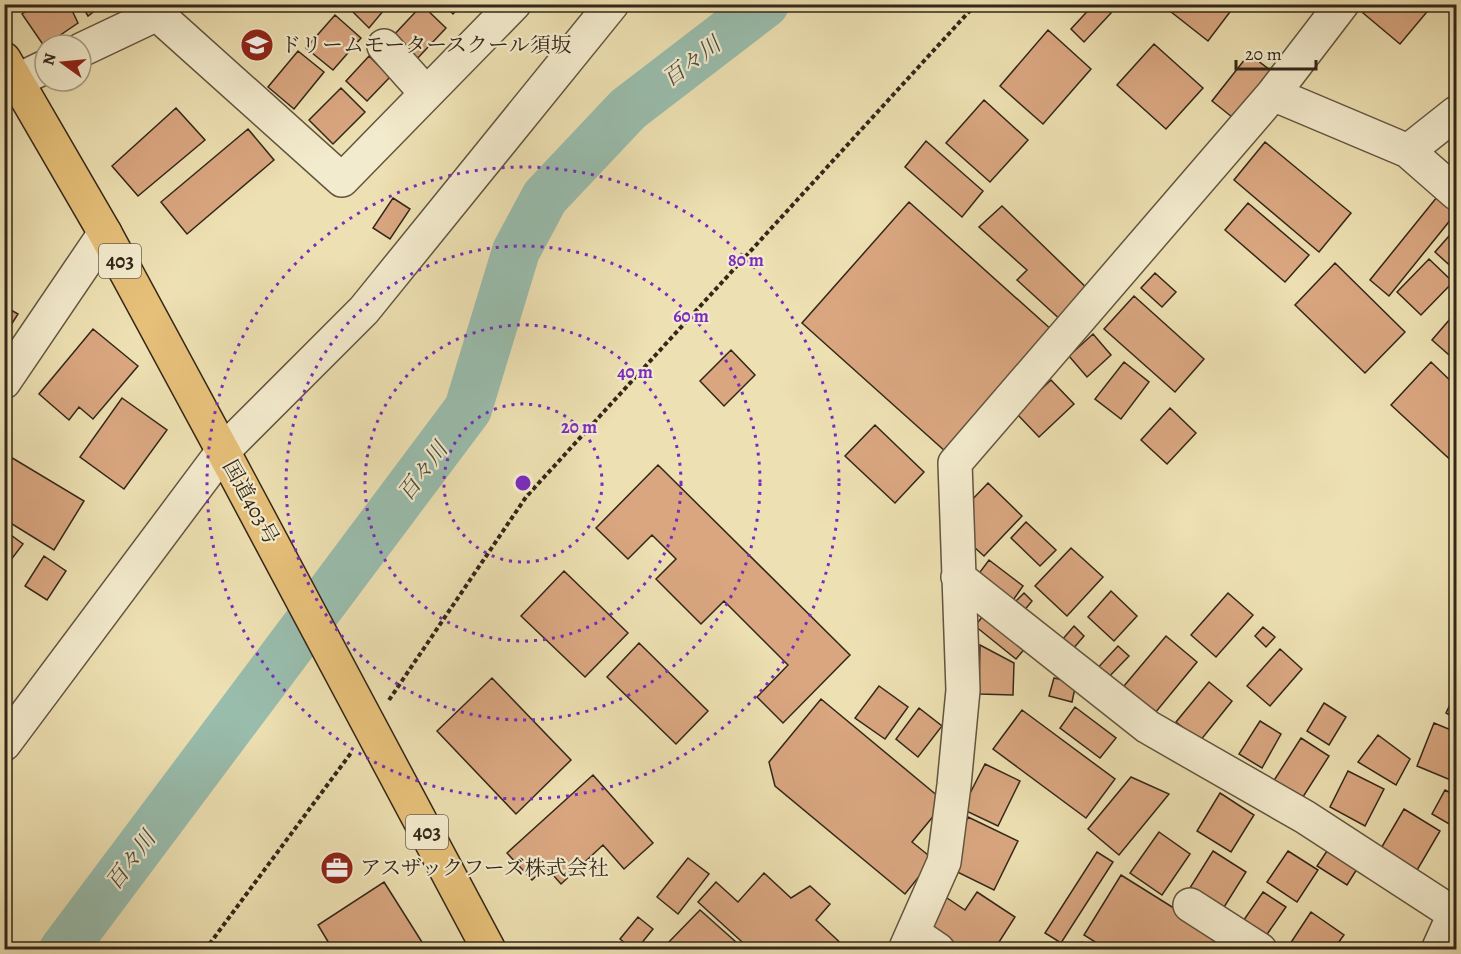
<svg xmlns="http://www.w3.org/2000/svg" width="1461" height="954" viewBox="0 0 1461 954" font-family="Alegreya,'Noto Serif JP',serif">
<rect width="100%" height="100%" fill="#ede0b2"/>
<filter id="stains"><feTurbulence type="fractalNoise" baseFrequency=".00333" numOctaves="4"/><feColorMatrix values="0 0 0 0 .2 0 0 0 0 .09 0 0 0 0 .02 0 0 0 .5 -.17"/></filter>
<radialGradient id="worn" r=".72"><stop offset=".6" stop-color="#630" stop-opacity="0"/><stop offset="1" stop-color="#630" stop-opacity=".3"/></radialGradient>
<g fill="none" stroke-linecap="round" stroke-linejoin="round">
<path stroke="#99bdad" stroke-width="48" d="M63 950 468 409 516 251 545 197 628 109 765 4"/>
</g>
<path fill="#d9a680" stroke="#332719" stroke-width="1.5" d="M36 4H69L78 23 44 46 22 14Z
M81 4H103L88 16Z
M345 4H389L369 28Z
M443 4H462L453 14Z
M1094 4H1102L1111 13 1084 42 1071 29Z
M1161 4H1236L1208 41Z
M1371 4H1428L1431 7 1400 44 1363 13Z
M422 5 446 28 415 61 391 38Z
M335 15 361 38 333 70 306 48Z
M1048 30 1091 69 1043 124 1000 86Z
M1154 44 1203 88 1166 129 1117 85Z
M298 51 324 72 294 109 268 87Z
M1249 54 1274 73 1237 121 1212 101Z
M369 56 390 77 367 101 346 81Z
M341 88 365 112 333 144 309 120Z
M984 100 1028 140 990 182 946 143Z
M176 108 205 140 138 196 112 166Z
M248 129 274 160 187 234 161 202Z
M926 141 983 191 962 217 905 167Z
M1265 142 1351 213 1319 252 1234 180Z
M1437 197 1456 213 1389 296 1370 280Z
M393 198 410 209 390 239 373 228Z
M909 202 1053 331 946 452 802 323Z
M1248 203 1309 255 1285 282 1225 230Z
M1002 206 1094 295 1063 322 1017 280 1027 270 979 227Z
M1456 228V271L1435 252Z
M1429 259 1453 282 1421 315 1397 292Z
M1335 263 1405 332 1365 373 1295 305Z
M1155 273 1176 292 1162 307 1141 288Z
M1134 296 1204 359 1175 392 1104 329Z
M4 306 18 314 4 336Z
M1456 312V361L1432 340Z
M93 329 138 366 93 419 79 407 69 420 39 394Z
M1093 334 1111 355 1087 377 1069 356Z
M731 350 755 375 724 406 700 381Z
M1124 362 1149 382 1121 419 1095 399Z
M1431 362 1456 386V465L1391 405Z
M1051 380 1074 404 1039 437 1016 413Z
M122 398 167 430 124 489 80 457Z
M1170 408 1196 433 1167 464 1141 440Z
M875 425 924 472 895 503 845 456Z
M4 453 84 501 54 550 4 519Z
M658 465 850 655 783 723 757 697 788 665 724 601 701 624 656 579 676 559 652 535 628 559 596 528Z
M988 483 1022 516 984 556 964 538 967 505Z
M1026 522 1056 550 1040 566 1011 538Z
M4 530 23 544 4 569Z
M1071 548 1103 577 1067 616 1035 586Z
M44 556 66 571 47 600 25 586Z
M989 560 1023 586 1011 603 977 576Z
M564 571 628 633 585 677 521 616Z
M1111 591 1137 616 1114 641 1088 617Z
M1024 593 1032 601 1023 612 1014 603Z
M1228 593 1253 615 1216 657 1191 635Z
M986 612 1027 646 1016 659 975 626Z
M1074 626 1084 636 1067 656 1056 647Z
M1263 627 1275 637 1266 647 1255 636Z
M1166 636 1197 662 1155 713 1124 686Z
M639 643 708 711 676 744 607 677Z
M980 645 1014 663 1013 695 979 694Z
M1118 646 1129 656 1103 683 1093 673Z
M1280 649 1302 669 1270 706 1247 686Z
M492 678 571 760 516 814 437 731Z
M1054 678 1076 683 1072 702 1049 696Z
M1209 682 1232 701 1200 741 1176 722Z
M879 686 908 707 885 739 855 718Z
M1456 692V719L1446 713Z
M821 699 945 802 912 842 933 859 905 894 775 786 769 762Z
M1324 703 1346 717 1329 745 1307 731Z
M1075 707 1116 738 1100 758 1060 728Z
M919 708 942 726 918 757 896 739Z
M1022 710 1115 779 1086 818 993 749Z
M1260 721 1281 734 1262 768 1239 754Z
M1434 723 1456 732V773L1453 781 1417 766Z
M1378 735 1410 759 1396 785 1358 762Z
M1301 738 1329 756 1301 800 1273 782Z
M985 764 1020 781 998 826 962 809Z
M1348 771 1384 789 1365 826 1330 807Z
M593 775 653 843 624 869 603 845 561 884 546 867 532 880 507 853Z
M1131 777 1169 794 1119 855 1088 829Z
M1445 790 1456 796V828L1432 814Z
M1220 793 1254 815 1231 852 1197 831Z
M1404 809 1440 831 1416 872 1380 850Z
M968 817 1018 841 994 890 945 866Z
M1159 832 1190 854 1162 895 1130 873Z
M1213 851 1246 872 1221 912 1188 891Z
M1288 851 1318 870 1297 902 1267 882Z
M1327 851 1357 869 1347 885 1317 866Z
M1097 852 1113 862 1061 943 1045 933Z
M688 858 709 874 678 914 657 897Z
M764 873 791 898 810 886 830 904 816 920 848 950H751L698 902 716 882 738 902Z
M1121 875 1241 950H1108L1084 935Z
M384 882 427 950H333L318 925Z
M977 892 1015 917 994 950H950L921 931 944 896 965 910Z
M1263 892 1286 907 1261 943 1239 927Z
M700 910 745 950H669L665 946Z
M1311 912 1344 935 1333 950H1286Z
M638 917 653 929 636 950H633L620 939Z
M1082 942 1093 950H1077Z"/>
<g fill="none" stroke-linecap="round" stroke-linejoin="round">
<defs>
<path id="minor" d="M384 46 426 93
M81 50 157 14 342 180 514 4
M18 80 45 67
M1273 94 1408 151 1456 193
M1408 151 1456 113
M4 382 105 233
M958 577 1148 727 1305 817 1445 908 1453 916
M4 744 223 451 364 310 612 4
M1190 905 1260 950
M913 933 938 950
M905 950 944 862 954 785 963 690 955 463 1273 94 1342 4
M1438 950 1456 910"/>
<path id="highway" d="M4 59 105 233 231 466 489 950"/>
</defs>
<use href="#minor" stroke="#62553f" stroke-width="36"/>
<use href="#highway" stroke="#332719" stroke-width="36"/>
<path stroke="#332719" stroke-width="4" stroke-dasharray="4.5 3" stroke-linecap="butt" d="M389 700 526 497 976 4
M205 950 351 753"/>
<use href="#minor" stroke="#f3ebcd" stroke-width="33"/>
<use href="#highway" stroke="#e6c079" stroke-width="33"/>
</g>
<g fill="none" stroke="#7b2cbf" stroke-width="3" stroke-dasharray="3 6">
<circle cx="523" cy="483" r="79"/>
<circle cx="523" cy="483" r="158"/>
<circle cx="523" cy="483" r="237"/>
<circle cx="523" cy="483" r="316"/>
</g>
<defs>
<symbol id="school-disc" viewBox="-11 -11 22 22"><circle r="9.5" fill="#8f2418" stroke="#f3ebcd"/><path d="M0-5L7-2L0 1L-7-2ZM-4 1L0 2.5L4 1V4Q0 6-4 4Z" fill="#fff"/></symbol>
<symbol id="office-disc" viewBox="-11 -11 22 22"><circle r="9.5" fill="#8f2418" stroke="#f3ebcd"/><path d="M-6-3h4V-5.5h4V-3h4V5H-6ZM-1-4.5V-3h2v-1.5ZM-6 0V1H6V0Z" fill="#fff"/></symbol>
</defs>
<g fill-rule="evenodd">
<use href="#school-disc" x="238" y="26" width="38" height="38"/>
<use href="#office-disc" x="318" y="849" width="38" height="38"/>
</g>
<g text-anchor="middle" stroke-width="4.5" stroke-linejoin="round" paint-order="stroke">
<g fill="#f3ebcd" stroke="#6d624f" stroke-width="1.5">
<rect x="99" y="244" width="42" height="34" rx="4.5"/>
<rect x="406" y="815" width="42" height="34" rx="4.5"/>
</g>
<g font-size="20" font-weight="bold" fill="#332719">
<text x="120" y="268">403</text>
<text x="427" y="839">403</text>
</g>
<g font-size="21" fill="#332719" stroke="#f3ebcd" text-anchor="start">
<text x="280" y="52">ドリームモータースクール須坂</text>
<text x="360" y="875">アスザックフーズ株式会社</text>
</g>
<g font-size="21" fill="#332719" stroke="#f3ebcd">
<text transform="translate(251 502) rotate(61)" y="7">国道403号</text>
</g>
<g font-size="22" font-style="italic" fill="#4c4c3e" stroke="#f3ebcd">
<text transform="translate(691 61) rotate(-37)" y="8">百々川</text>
<text transform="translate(422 471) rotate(-53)" y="8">百々川</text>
<text transform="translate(130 860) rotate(-53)" y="8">百々川</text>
</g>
</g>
<circle cx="523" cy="483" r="9" fill="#7b2cbf" stroke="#f3ebcd" stroke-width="3"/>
<g font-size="18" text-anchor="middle" font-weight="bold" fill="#7b2cbf" stroke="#f3ebcd" stroke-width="4.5" stroke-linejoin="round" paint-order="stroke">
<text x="746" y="266">80 m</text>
<text x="691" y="322">60 m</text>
<text x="635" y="378">40 m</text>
<text x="579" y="433">20 m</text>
</g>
<rect width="1461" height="954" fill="none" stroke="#ede0b2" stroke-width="24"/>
<rect x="6" y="6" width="1449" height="942" fill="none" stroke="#332719" stroke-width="3"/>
<rect x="12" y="12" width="1437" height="930" fill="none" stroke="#332719" stroke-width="1.5"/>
<g transform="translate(63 63) rotate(285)"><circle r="28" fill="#f3ebcd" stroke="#a69d85" stroke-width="1.5"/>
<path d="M0-4.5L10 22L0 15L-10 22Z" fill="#8f2418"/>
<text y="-9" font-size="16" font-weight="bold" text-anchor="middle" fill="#332719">N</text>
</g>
<path d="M1236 60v9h80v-9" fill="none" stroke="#332719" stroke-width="3"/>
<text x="1245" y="60" font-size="18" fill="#332719" stroke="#f3ebcd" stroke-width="4.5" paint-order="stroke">20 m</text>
<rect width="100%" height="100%" filter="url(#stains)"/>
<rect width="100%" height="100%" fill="url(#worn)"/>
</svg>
